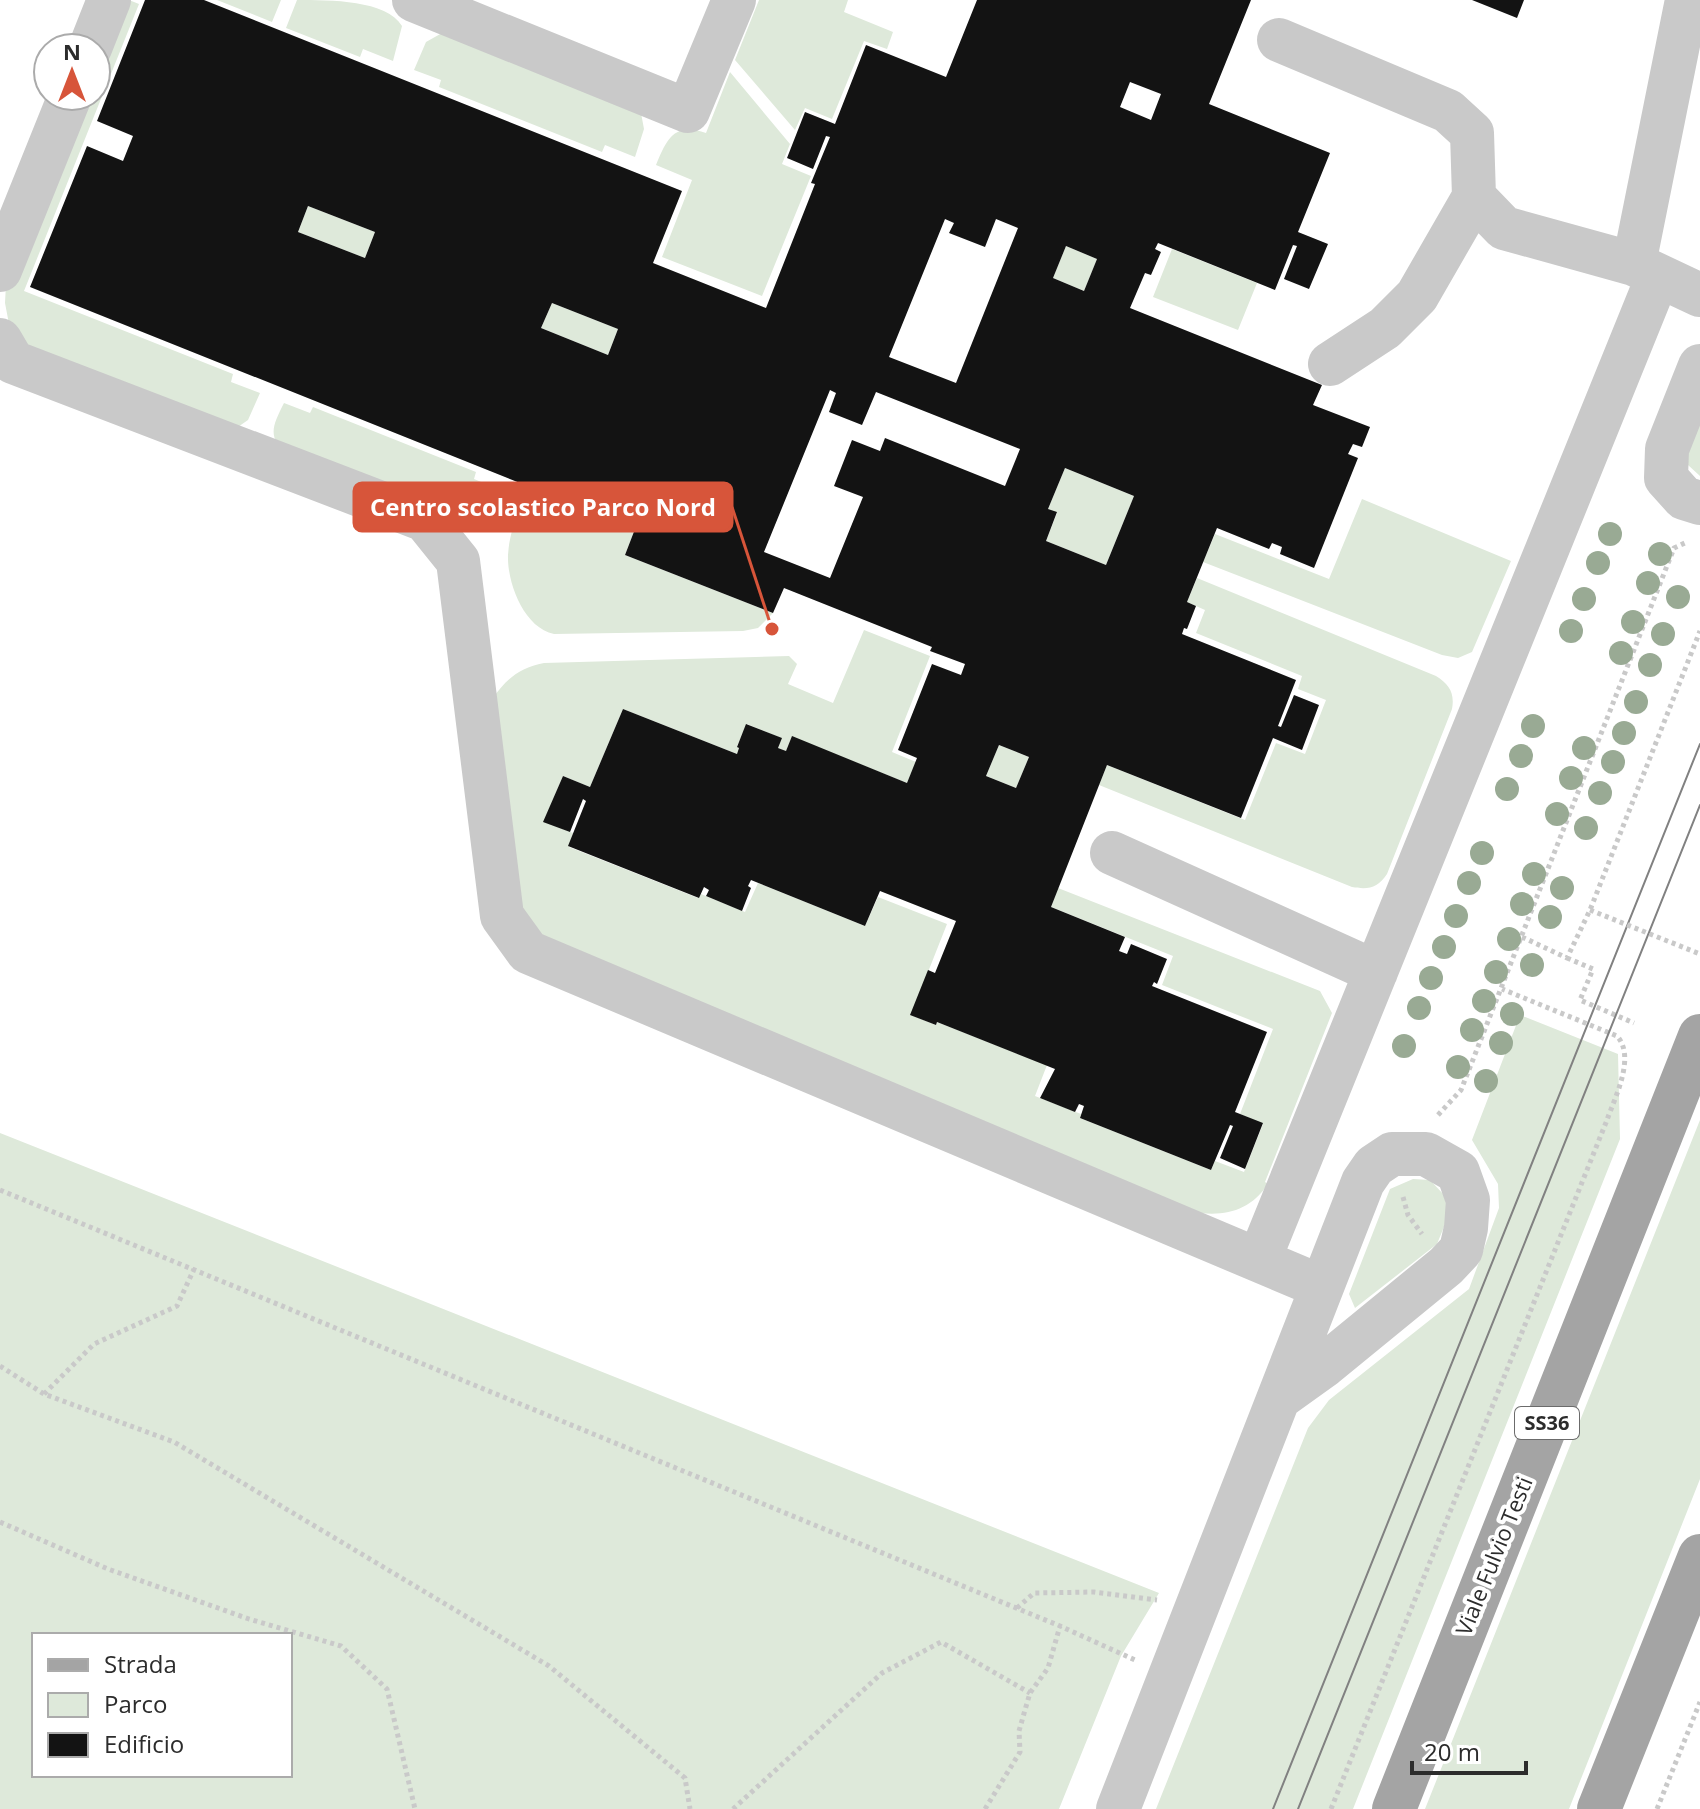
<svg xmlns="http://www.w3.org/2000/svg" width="1700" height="1809" viewBox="0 0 1700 1809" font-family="'Open Sans',sans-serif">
<rect width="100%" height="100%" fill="#fff"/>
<path fill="#dee9da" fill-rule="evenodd" d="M129 0 139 4 24 291 233 374 231 382 260 393 248 420 235 429 34 355 9 324 5 303 6 284 82 96H96V62Z
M217 0H281L272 22Z
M297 0C330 0 387 0 402 26L393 61 363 49 360 57 286 28Z
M759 0H848L844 12 893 32 887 49 864 41 832 119 805 108 795 130 735 60Z
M442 33 641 113 644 129 635 157 605 145 602 152 439 87 441 80 414 70 426 42Z
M730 72 790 144 782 164 811 176 762 296 662 257 692 180 656 165C667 139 674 122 706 133Z
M308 206 375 232 365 258 298 232Z
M1066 246 1097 259 1084 291 1053 278Z
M1172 249 1257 283 1238 330 1153 297Z
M552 303 618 329 608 355 541 328Z
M284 403 310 413 313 407 476 472 474 479 503 491C494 513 487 533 459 526L288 458C268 436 271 429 284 403Z
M1700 418V476L1688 465V446Z
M1065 468 1134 496 1106 565 1046 541 1057 513 1048 509Z
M557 498 635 529 625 555 773 613 758 628 743 631 554 634C524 628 507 583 508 555 509 536 516 517 522 499L552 510Z
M1362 499 1511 561 1472 652 1458 658 1442 655 1203 562 1215 534 1329 579Z
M1197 578 1436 676C1449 684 1455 693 1452 709L1387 874C1378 888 1368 890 1352 887L1099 785 1107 765 1245 820 1276 743 1305 754 1326 700 1298 689 1302 676 1196 633 1205 610 1187 602Z
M864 630 930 656 892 752 916 762 907 783 792 737 786 751 778 748 781 738 747 724 737 746 739 748 737 754 623 709 590 787 563 776 544 821 573 833 569 847 698 898 701 894 745 912 758 883 865 926 878 897 947 924 911 1015 936 1025 937 1022 1047 1065 1035 1096 1081 1114 1080 1118 1211 1170 1215 1161 1244 1172 1263 1124 1240 1114 1273 1029 1162 985 1173 956 1051 907 1058 888 1320 991 1332 1013 1265 1182 1268 1184C1251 1209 1229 1216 1200 1213L522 931 493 698C507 678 520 668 544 663L789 656 797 664 788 684 833 703Z
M999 745 1029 757 1016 788 986 776Z
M1520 1015 1618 1054 1620 1139 1353 1809H1156L1308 1428 1329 1400 1469 1289 1499 1208 1498 1184 1472 1140Z
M1700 1120V1479L1569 1809H1425Z
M0 1133 1159 1593 1121 1656 1059 1809H0ZM290 1635V1775H34V1635Z
M1413 1179 1430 1180 1445 1196 1448 1217 1437 1244 1355 1308 1349 1294 1390 1189Z"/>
<path fill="#131313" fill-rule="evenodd" d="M145 0H204L682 191 653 263 766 308 815 184 811 183 830 137 826 136 813 169 787 158 805 112 835 124 866 45 946 77 977 0H1251L1209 104 1330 153 1298 232 1328 244 1309 289 1284 279 1297 246 1293 245 1275 290 1158 243 1155 249 1161 252 1151 275 1145 273 1130 308 1322 385 1313 405 1370 427 1362 447 1353 444 1348 454 1358 458 1314 568 1280 554 1282 547 1272 543 1269 549 1217 528 1187 602 1196 606 1187 629 1184 628 1182 634 1296 680 1278 726 1281 727 1294 695 1319 705 1302 750 1273 738 1241 818 1107 765 1051 907 1125 937 1119 951 1127 954 1131 944 1167 959 1157 984 1154 982 1152 986 1267 1032 1235 1112 1263 1123 1245 1169 1220 1158 1233 1126 1230 1125 1211 1170 1080 1118 1084 1106 1079 1104 1075 1112 1040 1098 1055 1069 937 1022 936 1025 910 1015 928 970 935 973 956 921 880 891 865 926 751 880 748 886 751 888 742 911 706 896 709 890 704 887 699 898 568 846 586 801 583 799 570 832 543 822 563 776 590 787 623 709 737 754 739 748 737 747 746 724 782 738 778 748 786 751 792 736 907 783 917 758 898 750 932 664 961 675 965 664 930 651 932 647 784 588 773 613 625 555 635 529 30 287 87 146 123 161 133 136 97 121ZM1130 82 1161 94 1151 120 1120 107ZM308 206 375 232 365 258 298 232ZM945 219 954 223 949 233 985 247 996 219 1018 228 956 383 889 357ZM1066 246 1097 259 1084 291 1053 278ZM552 303 618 329 608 355 541 328ZM830 390 836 393 829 412 862 425 876 392 1020 449 1005 486 885 438 880 451 852 440 834 486 863 497 830 578 764 552ZM1065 468 1134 496 1106 565 1046 541 1057 512 1048 509ZM999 745 1029 757 1016 788 986 776Z
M1472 0H1524L1517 18Z"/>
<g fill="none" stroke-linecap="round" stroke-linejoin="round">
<path stroke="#c9c9c9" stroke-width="5" stroke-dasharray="4 4" stroke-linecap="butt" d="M1522 937 1567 958 1590 910 1700 631
M1567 958 1593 969 1580 1000 1634 1023
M1438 1115 1461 1090 1674 548 1687 542
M0 1190 1060 1626 1135 1660
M1403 1197 1408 1215 1422 1234
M0 1366 44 1394 174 1442 549 1666 685 1778 690 1809
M44 1394 94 1344 177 1306 194 1269
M0 1522 108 1569 249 1619 341 1646 387 1689 415 1809
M1017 1608 1034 1593 1094 1592 1157 1600
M733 1809 882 1673 941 1642 1030 1693
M985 1809 1020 1752 1019 1731 1025 1710 1030 1693 1048 1668 1060 1626
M1331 1809 1607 1120C1615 1097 1636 1057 1617 1036L1502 989
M1657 1809 1700 1702"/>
<path stroke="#c9c9c9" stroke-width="44" d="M414 0 688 111 734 0
M1279 40 1448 111 1472 133 1474 197 1504 228 1634 264 1700 295
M90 48 109 0
M1634 264 1687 0
M0 270 70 96
M0 340 13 362 425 520 458 561 502 916 528 952 1322 1287
M1330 364 1385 328 1417 296 1474 197
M1700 366 1667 449 1666 478 1684 498 1700 503
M1112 853 1376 972
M1259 1260 1658 276
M1118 1809 1363 1182 1374 1166 1392 1154H1426L1458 1172 1468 1200 1466 1228 1461 1250 1446 1266 1325 1365 1279 1398"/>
<path stroke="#a4a4a4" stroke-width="44" d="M1394 1809 1700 1036
M1599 1809 1700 1556"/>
<path stroke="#818181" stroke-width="2" d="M1273 1809 1700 744
M1298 1809 1700 805"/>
<path stroke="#c9c9c9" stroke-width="5" stroke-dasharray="4 4" stroke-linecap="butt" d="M1590 910 1700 954"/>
</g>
<g fill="#99aa94">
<circle cx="1610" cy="534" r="12"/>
<circle cx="1660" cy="554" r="12"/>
<circle cx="1598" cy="563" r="12"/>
<circle cx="1648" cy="583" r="12"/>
<circle cx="1678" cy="597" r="12"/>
<circle cx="1584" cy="599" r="12"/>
<circle cx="1633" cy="622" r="12"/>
<circle cx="1571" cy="631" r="12"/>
<circle cx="1663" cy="634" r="12"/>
<circle cx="1621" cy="653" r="12"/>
<circle cx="1650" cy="665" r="12"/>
<circle cx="1636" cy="702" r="12"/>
<circle cx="1533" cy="726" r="12"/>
<circle cx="1624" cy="733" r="12"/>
<circle cx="1584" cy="748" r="12"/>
<circle cx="1521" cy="756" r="12"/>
<circle cx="1613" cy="762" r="12"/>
<circle cx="1571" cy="778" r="12"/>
<circle cx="1507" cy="789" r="12"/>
<circle cx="1600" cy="793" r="12"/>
<circle cx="1557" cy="814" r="12"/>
<circle cx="1586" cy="828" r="12"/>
<circle cx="1482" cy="853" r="12"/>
<circle cx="1534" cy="874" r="12"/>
<circle cx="1469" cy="883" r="12"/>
<circle cx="1562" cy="888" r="12"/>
<circle cx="1522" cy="904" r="12"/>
<circle cx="1456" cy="916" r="12"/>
<circle cx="1550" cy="917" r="12"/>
<circle cx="1509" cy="939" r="12"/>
<circle cx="1444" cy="947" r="12"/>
<circle cx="1532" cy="965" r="12"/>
<circle cx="1496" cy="972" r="12"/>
<circle cx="1431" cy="978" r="12"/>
<circle cx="1484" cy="1001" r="12"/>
<circle cx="1419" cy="1008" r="12"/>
<circle cx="1512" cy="1014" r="12"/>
<circle cx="1472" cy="1030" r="12"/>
<circle cx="1501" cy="1043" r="12"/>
<circle cx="1404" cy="1046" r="12"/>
<circle cx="1458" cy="1067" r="12"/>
<circle cx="1486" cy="1081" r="12"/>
</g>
<g text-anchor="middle" stroke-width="8" stroke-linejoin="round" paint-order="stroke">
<rect fill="#fff" stroke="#6b6b6b" stroke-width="2" x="1515" y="1407" width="64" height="32" rx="6"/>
<g font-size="20" font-weight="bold" fill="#2c2c2c">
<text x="1547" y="1430">SS36</text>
</g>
<g font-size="22" fill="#2c2c2c" stroke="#fff">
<text transform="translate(1494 1556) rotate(-68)" y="8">Viale Fulvio Testi</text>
</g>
</g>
<path fill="none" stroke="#d7553a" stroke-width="3" d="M772 629L732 507"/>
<circle fill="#d7553a" stroke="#fff" stroke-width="3" cx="772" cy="629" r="8"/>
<rect fill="#d7553a" stroke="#d7553a" stroke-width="3" x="354" y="483" width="378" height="48" rx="8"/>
<g font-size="24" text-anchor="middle" font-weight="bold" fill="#fff">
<text x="543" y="516">Centro scolastico Parco Nord</text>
</g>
<rect x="32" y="1633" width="260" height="144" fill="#ffffff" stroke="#ababab" stroke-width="2"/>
<rect x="48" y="1659" width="40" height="12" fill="#a4a4a4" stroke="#ababab" stroke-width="2"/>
<text x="104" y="1673" font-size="24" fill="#2c2c2c">Strada</text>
<rect x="48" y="1693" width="40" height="24" fill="#dee9da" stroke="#ababab" stroke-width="2"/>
<text x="104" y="1713" font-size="24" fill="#2c2c2c">Parco</text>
<rect x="48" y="1733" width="40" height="24" fill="#131313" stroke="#ababab" stroke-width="2"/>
<text x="104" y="1753" font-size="24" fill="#2c2c2c">Edificio</text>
<g transform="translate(72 72)"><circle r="38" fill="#ffffff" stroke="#ababab" stroke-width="2"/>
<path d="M0-6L14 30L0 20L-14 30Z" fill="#d7553a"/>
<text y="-12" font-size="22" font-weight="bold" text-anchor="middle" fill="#2c2c2c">N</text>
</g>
<path d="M1412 1761v12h114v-12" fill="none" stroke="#2c2c2c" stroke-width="4"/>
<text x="1424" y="1761" font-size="24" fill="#2c2c2c" stroke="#ffffff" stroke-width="6" paint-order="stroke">20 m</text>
</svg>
